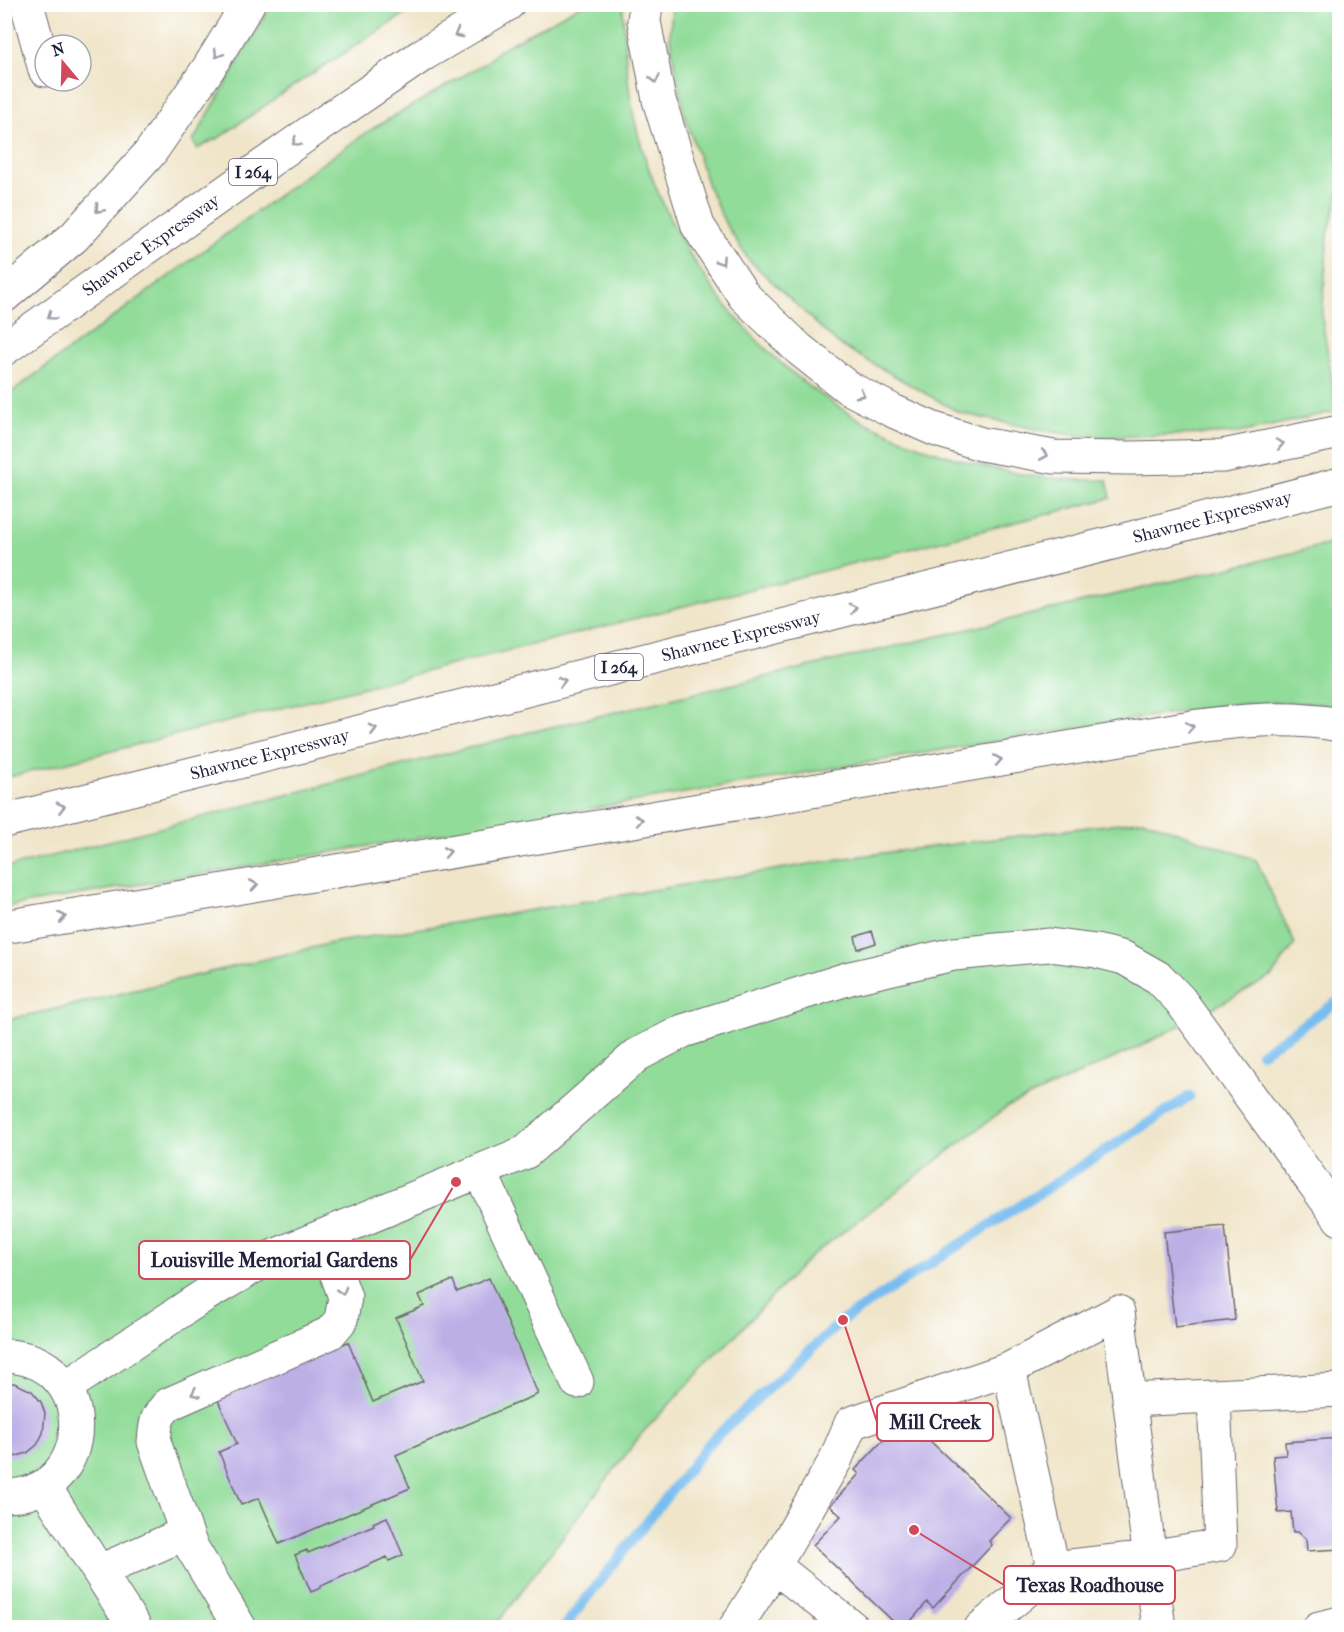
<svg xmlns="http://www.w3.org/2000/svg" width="1344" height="1632" viewBox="0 0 1344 1632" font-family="'IM FELL French Canon',serif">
<rect width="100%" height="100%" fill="#fff"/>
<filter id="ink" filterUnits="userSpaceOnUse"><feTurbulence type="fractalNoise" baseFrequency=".0167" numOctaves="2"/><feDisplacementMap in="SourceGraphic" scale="12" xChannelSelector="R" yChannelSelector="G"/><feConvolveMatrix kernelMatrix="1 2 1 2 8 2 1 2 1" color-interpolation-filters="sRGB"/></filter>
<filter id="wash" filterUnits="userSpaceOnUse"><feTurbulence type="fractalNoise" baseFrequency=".008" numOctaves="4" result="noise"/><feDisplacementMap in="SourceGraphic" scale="24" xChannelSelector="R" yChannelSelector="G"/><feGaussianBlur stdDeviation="1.35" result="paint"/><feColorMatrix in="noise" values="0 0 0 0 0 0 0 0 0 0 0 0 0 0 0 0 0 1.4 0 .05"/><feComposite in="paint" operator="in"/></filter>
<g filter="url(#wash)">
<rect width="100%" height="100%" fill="#f0e5c9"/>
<path fill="#91dc99" stroke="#5a7f6a" stroke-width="1.5" d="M672 4 1339 5V194L1328 234 1322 319 1337 411 1239 433 1107 437 1066 434 1035 429 960 413 838 344 748 259 725 223 708 186 684 113 670 38Z
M271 5H419L296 84 217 139 213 140 197 149 193 141Z
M581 5H623C624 52 628 103 642 148 677 263 757 361 862 421 870 425 879 429 887 432 917 446 941 455 972 463 1016 475 1061 482 1107 480L1111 498 5 778V397L313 170 372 129 487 62 499 50Z
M1339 542V708L1321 704 1286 702 1223 705 971 745 5 907V868L526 733Z
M1144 820 1256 860 1295 944 1271 977 1143 1045 1007 1107 809 1258 643 1432 494 1627H5L4 1020 56 1009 332 943 852 857Z"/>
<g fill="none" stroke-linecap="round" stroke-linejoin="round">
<path stroke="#78bdef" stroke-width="10" d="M1261 1053 1340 1000
M563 1628 710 1442 843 1320 1190 1096"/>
</g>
<g id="blocks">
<path fill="#bcafe6" d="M872 931 876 943 858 949 855 937Z
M1225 1226 1235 1320 1175 1327 1164 1232Z
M489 1278 538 1394 396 1455 410 1488 279 1544 259 1498 241 1505 219 1452 237 1444 217 1398 348 1342 373 1402 423 1381 396 1318 424 1306 419 1295 453 1280 457 1292Z
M4 1383H14L32 1391 41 1402 45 1413 43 1433 37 1445 27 1453 14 1457H4Z
M905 1417 1011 1518 989 1541 992 1545 933 1608 927 1602 905 1628H900L813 1545 841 1516 830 1506 859 1474 855 1470Z
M1340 1438V1549L1307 1551 1306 1539 1298 1532H1293L1291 1512 1278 1513 1273 1456 1286 1455 1285 1442Z
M387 1517 403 1555 389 1561 387 1557 321 1586V1588L311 1592 295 1555 307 1550 308 1553 374 1525 373 1523Z"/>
</g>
</g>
<g filter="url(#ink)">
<use href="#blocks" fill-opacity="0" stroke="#6a666d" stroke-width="1.5"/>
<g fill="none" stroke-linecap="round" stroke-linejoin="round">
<defs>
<path id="minor" d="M27 4 45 70
M480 1171 577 1382
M4 1356C101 1357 98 1497 4 1496
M66 1387 205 1295 267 1259 526 1152 637 1055 683 1031 850 978 954 954 1049 945 1096 951 1124 958 1159 978 1180 1000 1340 1219
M1129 1400 1340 1390
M44 1486 135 1628
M774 1566 853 1628
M1053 1568 1150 1557 1220 1545 1214 1396
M100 1571 186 1533
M240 1628 191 1546 154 1442C156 1423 155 1417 169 1404L330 1333 341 1320 345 1297 323 1236
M735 1628 767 1578 835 1461 851 1423 1009 1369 1118 1312 1159 1628
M981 1628 1053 1568 1009 1369
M1319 1628 1340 1623"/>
<g id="highway">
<path d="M646 4 644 21 659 100 698 226 744 296 799 349 847 387 893 411 934 429 981 444 1054 457 1130 458 1223 456 1340 432"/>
<path d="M4 296 74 237 150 153 208 69 248 4"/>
<path id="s1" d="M4 349 316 128 424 54 508 4"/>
<path id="s2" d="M4 821 1120 541 1340 484"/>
<path d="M4 927 1198 726C1246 720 1291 716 1340 725"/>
</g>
</defs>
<use href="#minor" stroke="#6a666d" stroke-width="35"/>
<use href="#highway" stroke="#6a666d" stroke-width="35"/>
<use href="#minor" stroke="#fff" stroke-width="33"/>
<use href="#highway" stroke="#fff" stroke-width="33"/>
</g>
<defs><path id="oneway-chevron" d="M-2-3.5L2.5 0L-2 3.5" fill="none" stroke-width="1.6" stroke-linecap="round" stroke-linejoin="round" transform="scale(1.5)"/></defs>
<g stroke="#9c9ca7">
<use href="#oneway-chevron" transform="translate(458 34) rotate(150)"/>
<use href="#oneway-chevron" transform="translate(218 54) rotate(122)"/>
<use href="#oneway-chevron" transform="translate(655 79) rotate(79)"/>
<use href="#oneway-chevron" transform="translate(296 142) rotate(145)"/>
<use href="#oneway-chevron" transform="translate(99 209) rotate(132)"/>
<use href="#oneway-chevron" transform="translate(721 261) rotate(57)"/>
<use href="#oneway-chevron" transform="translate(51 316) rotate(145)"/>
<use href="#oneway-chevron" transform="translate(861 394) rotate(28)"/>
<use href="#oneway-chevron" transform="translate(1280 444) rotate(-12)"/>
<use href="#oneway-chevron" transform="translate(1044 455) rotate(10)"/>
<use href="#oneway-chevron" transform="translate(853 608) rotate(-14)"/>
<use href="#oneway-chevron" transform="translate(562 681) rotate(-14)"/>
<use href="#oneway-chevron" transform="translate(1190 727) rotate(-9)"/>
<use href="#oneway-chevron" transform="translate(373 729) rotate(-14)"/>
<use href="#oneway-chevron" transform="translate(998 760) rotate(-10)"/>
<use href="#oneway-chevron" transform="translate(61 807) rotate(-14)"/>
<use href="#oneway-chevron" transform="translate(639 820) rotate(-10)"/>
<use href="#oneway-chevron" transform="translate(447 852) rotate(-10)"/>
<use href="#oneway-chevron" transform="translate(254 885) rotate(-10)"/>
<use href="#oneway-chevron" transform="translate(62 917) rotate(-10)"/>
<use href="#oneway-chevron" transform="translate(342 1291) rotate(75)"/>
<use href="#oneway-chevron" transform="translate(195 1393) rotate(156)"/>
</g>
</g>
<g text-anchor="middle" stroke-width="4.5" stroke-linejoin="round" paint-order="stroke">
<g fill="#fff" stroke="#646476" stroke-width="1.5">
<rect x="229" y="159" width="48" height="26" rx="4.5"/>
<rect x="595" y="654" width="48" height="26" rx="4.5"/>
</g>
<g font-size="16" font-weight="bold" fill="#22223b">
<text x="253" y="178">I 264</text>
<text x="619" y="673">I 264</text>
</g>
<g font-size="18" fill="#22223b" stroke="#fff">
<text dy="6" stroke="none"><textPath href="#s1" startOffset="180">Shawnee Expressway</textPath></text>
<text dy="6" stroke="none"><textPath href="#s2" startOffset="1246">Shawnee Expressway</textPath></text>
<text dy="6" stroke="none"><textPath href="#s2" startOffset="760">Shawnee Expressway</textPath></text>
<text dy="6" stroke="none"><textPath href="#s2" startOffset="274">Shawnee Expressway</textPath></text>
</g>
</g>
<path fill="none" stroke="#d1495b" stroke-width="2" d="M456 1182L410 1260M843 1320L877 1422M914 1530L1004 1585"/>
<g fill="#d1495b" stroke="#fff" stroke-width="2">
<circle cx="456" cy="1182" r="6"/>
<circle cx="843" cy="1320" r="6"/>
<circle cx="914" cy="1530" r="6"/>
</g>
<g fill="#fff" stroke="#d1495b" stroke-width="2">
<rect x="139" y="1241" width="271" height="38" rx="6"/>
<rect x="877" y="1403" width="116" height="38" rx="6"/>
<rect x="1004" y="1566" width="171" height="38" rx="6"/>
</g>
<g font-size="20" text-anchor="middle" font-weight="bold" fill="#22223b">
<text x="274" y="1267">Louisville Memorial Gardens</text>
<text x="935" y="1429">Mill Creek</text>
<text x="1090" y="1592">Texas Roadhouse</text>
</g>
<rect width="1344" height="1632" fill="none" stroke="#fff" stroke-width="24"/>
<g transform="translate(63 63) rotate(341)"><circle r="28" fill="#ffffff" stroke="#a7a7b1" stroke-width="1.5"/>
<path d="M0-4.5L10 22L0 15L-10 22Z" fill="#d1495b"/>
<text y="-9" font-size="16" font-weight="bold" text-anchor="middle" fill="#22223b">N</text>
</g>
</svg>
